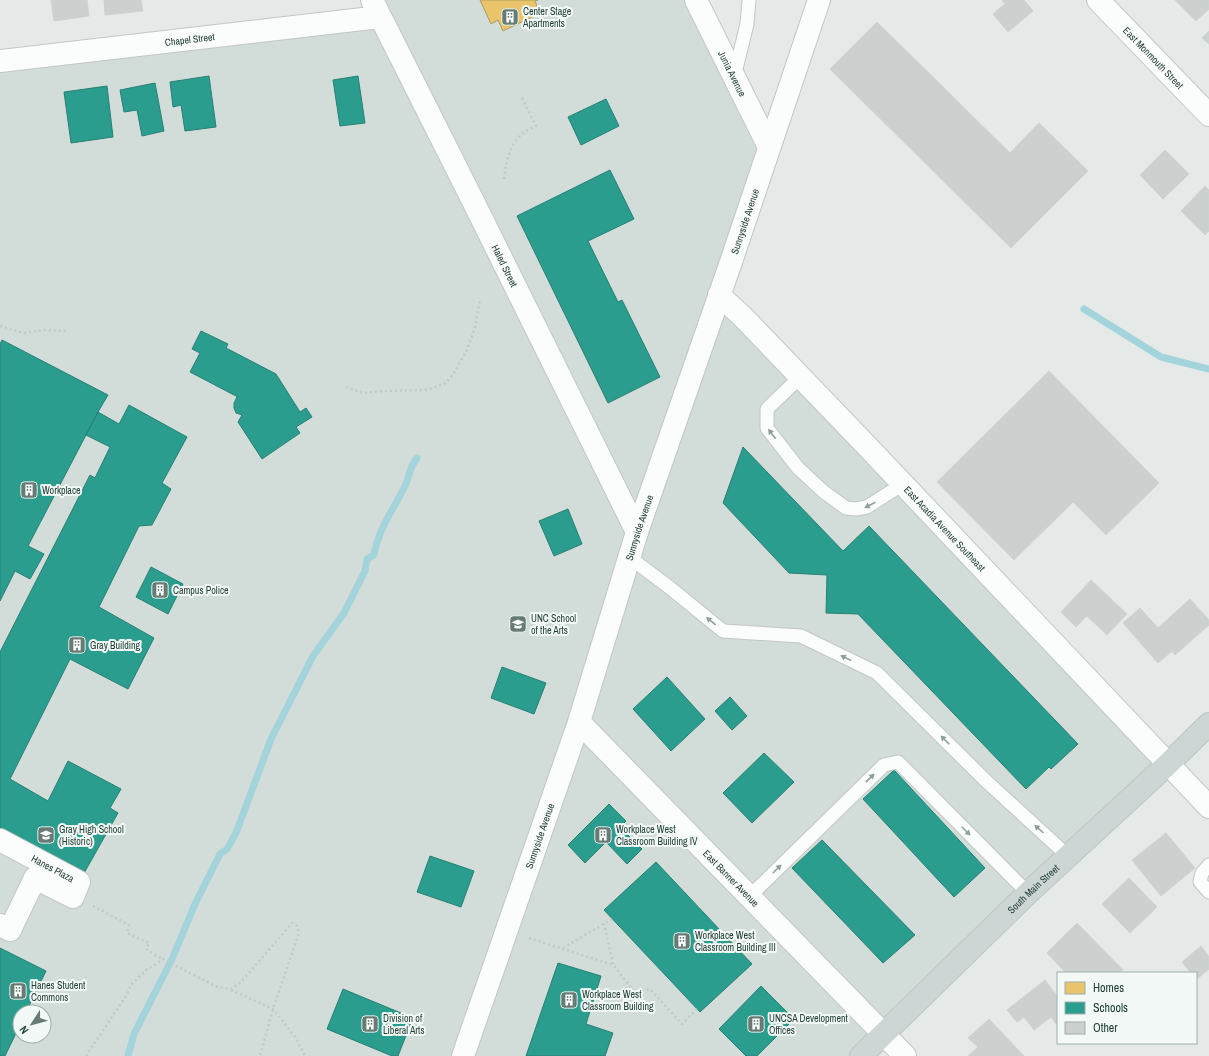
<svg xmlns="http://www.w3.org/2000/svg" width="1209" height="1056" viewBox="0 0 1209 1056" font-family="'Archivo Narrow',sans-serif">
<rect width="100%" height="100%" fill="#e5eae8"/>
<path fill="#d2dcd8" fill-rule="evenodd" d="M372 0H696L769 147 719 295 1168 764 862 1056H0V59L379 17ZM20 1012H44V1036H20Z"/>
<path fill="#e9c46a" stroke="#ad9c5a" d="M480 0H538L535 1 540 13 503 31 498 20 491 24Z"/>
<path fill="#2a9d8f" stroke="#278174" d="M209 76 216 127 185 131 181 105 173 107 170 82Z
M358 76 365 123 340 126 333 80Z
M155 83 164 131 142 136 137 110 124 112 120 90Z
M107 86 113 137 71 143 64 92Z
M606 99 619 126 581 145 568 117Z
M610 170 634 219 588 241 618 302 622 300 660 377 608 403 517 216Z
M201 331 228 344 226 348 276 374 300 412 306 408 312 417 296 427 300 433 262 459 238 422 242 415 236 413 234 408V403L237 397 236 396 190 372 200 353 192 349Z
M2 340 108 395 98 412 28 546 44 554 30 579 15 571 0 601V344Z
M129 405 187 437 162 483 171 489 152 525 139 526 99 607 154 638 128 689 70 659 10 779 48 801 68 761 121 789 110 808 118 813 79 882 0 840V652L90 475 95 478 110 447 86 435 98 412 119 424Z
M743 447 843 551 869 526 1078 744 1051 769 1049 767 1026 789 858 614 826 613 827 575 789 573 723 503Z
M568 509 582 544 554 556 539 521Z
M151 567 183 584 168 614 136 597Z
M502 667 546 683 534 714 491 698Z
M667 677 705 719 671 751 633 709Z
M730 697 747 716 732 730 715 711Z
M764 753 794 782 752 823 723 793Z
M894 770 985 868 954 897 863 799Z
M609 804 626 821 620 827 642 849 627 864 606 842 585 863 568 845Z
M822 840 915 935 883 963 792 868Z
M430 856 474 871 461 907 417 892Z
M656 862 752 964 700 1012 604 910Z
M0 948 46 971 26 1012H20V1025L5 1056H0Z
M558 963 601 976 586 1024 613 1033 605 1056H526Z
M761 986 794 1019 757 1056H746L719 1029Z
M343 989 413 1018 398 1056H392L327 1029Z"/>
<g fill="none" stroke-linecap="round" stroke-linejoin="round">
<path stroke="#a3d4db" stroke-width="7" d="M1084 309 1161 357 1209 369
M128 1056 134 1034 172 959 195 904 220 854 227 849 236 833 271 739 313 656 344 613 365 571 367 559 374 555C378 530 394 508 405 486 410 475 409 468 417 458"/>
</g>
<path fill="#ccd1cf" stroke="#cdd3d1" d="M51 0H87L89 16 54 21Z
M104 0H141L143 11 105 15Z
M1002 0H1024L1033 11 1008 32 993 14 1005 4Z
M1175 0H1209V9L1196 21Z
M877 22 1010 153 1039 123 1088 171 1011 248 830 69Z
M1209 31V44L1202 38Z
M1165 150 1189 174 1163 199 1140 175Z
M1205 186 1209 190V231L1205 235 1181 211Z
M1049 371 1159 483 1106 535 1073 502 1014 560 937 482Z
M1091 580 1127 614 1107 635 1087 616 1076 627 1061 612Z
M1190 599 1209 620V625L1175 655 1172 651 1158 663 1123 623 1140 608 1158 628Z
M1166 833 1195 868 1161 896 1132 860Z
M1129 878 1157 907 1130 933 1102 904Z
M1077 923 1123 970 1120 973H1066L1047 953Z
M1201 946 1209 957V969L1196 980V973H1191L1182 962Z
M1045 980 1058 997V1026L1051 1017 1034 1030 1024 1017 1017 1022 1007 1010Z
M989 1019 1024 1056H968L978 1047 968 1038Z"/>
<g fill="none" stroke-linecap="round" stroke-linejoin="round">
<defs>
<path id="lane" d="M734 77 747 24 749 0
M800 377 767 409V428L798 468 824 492 846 508 856 509 867 507 903 484
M629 557 669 587 723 631 801 636 877 673 985 780 1068 856
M1209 865 1202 873 1200 882 1209 892
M750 896 884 765 898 762 1028 893"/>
<g id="street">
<path id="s1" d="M372 0 472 199 637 532"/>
<path id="s2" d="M696 0 769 147"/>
<path id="s3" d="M1098 0 1209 115"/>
<path id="s4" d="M0 61 380 17"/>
<path id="s5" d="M579 722 905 1056"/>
<path id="s6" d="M0 840 79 882 73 897 35 878 10 930 0 925"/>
<path id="s7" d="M463 1056 579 722 637 532 731 262 819 0"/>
</g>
<g id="secondary">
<path id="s8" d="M719 295 742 316 865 444 1209 807"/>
</g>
<g id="primary">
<path id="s9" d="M861 1056 1028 893 1168 764 1209 724"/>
</g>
</defs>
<use href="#lane" stroke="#c2c7c5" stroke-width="15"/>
<use href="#street" stroke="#c2c7c5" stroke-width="24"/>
<use href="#secondary" stroke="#c0c8c5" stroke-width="24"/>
<use href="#primary" stroke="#bcc6c3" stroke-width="24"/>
<path stroke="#c1cac6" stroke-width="2.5" stroke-dasharray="2 3" stroke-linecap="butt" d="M504 179C507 155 511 136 536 126L521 96
M0 326 24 333 44 330 66 331
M346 387 363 393 382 391 427 390 446 383 454 373 467 350 475 328 480 299
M93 906 129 925 127 933 149 943 146 949 162 959
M604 923 613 964
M529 938 613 965 635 992 650 989 682 1024 697 1009
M563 948 612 919
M231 990 273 1009 296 1038 305 1056
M86 1056 126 996 131 985 146 970 156 964 163 959 217 987 231 989 241 982 292 923 297 926 299 933 273 1009 260 1056"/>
<use href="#lane" stroke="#fbfcfc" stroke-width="13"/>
<use href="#street" stroke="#fbfcfc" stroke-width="22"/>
<use href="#secondary" stroke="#fbfcfc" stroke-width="22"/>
<use href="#primary" stroke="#cdd6d4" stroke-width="22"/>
</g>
<defs><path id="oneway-solid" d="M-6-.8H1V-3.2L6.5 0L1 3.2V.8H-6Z"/></defs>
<g fill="#8e9e99">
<use href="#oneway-solid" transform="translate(772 434) rotate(-127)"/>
<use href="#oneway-solid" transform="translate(870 505) rotate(153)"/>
<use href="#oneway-solid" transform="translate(711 621) rotate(-141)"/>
<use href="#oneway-solid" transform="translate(846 658) rotate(-154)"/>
<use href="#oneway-solid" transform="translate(945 740) rotate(-135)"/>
<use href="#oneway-solid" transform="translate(870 778) rotate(-44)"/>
<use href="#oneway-solid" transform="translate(1039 829) rotate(-138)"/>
<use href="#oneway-solid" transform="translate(966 831) rotate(45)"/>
<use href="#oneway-solid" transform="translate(777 869) rotate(-45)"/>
</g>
<defs>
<symbol id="building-square" viewBox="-11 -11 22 22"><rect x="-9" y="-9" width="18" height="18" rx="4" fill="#667b74" stroke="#f3f9f6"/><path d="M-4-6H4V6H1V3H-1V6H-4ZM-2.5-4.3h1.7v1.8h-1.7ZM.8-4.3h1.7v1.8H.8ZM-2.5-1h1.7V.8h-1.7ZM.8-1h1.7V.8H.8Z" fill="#fff"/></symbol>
<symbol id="university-square" viewBox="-11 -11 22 22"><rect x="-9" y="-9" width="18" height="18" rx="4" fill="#667b74" stroke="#f3f9f6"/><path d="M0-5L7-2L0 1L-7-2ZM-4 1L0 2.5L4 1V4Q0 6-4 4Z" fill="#fff"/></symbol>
<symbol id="school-square" viewBox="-11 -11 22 22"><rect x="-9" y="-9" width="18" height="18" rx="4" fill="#667b74" stroke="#f3f9f6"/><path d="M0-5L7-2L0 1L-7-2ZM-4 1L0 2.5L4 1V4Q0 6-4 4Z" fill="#fff"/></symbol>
</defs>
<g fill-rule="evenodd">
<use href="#building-square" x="500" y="7" width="20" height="20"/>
<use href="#building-square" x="19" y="480" width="20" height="20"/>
<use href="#building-square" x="150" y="580" width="20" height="20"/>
<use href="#university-square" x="508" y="614" width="20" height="20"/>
<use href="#building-square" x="67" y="635" width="20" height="20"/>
<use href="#school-square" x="36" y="825" width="20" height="20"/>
<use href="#building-square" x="593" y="825" width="20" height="20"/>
<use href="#building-square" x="672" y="931" width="20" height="20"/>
<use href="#building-square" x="8" y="981" width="20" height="20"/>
<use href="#building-square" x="559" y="990" width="20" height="20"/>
<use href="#building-square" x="360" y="1014" width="20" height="20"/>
<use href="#building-square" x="746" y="1014" width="20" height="20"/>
</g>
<g text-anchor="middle" stroke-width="4" stroke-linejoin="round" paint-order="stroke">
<g font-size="10" fill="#213f36" stroke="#f3f9f6" text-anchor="start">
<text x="523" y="15">Center Stage<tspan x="523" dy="12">Apartments</tspan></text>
<text x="42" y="494">Workplace</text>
<text x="173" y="594">Campus Police</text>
<text x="531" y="622">UNC School<tspan x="531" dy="12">of the Arts</tspan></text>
<text x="90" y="649">Gray Building</text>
<text x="59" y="833">Gray High School<tspan x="59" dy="12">(Historic)</tspan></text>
<text x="616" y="833">Workplace West<tspan x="616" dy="12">Classroom Building IV</tspan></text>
<text x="695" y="939">Workplace West<tspan x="695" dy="12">Classroom Building III</tspan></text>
<text x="31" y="989">Hanes Student<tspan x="31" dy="12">Commons</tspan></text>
<text x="582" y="998">Workplace West<tspan x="582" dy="12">Classroom Building</tspan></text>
<text x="383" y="1022">Division of<tspan x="383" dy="12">Liberal Arts</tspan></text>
<text x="769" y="1022">UNCSA Development<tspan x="769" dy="12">Offices</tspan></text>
</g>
<g font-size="10" fill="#213f36" stroke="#f3f9f6">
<text dy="4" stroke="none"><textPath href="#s4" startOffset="191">Chapel Street</textPath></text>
<text dy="4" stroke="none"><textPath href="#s3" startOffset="80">East Monmouth Street</textPath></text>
<text dy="4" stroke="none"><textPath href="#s2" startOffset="82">Junia Avenue</textPath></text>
<text dy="4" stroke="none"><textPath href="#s7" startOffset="881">Sunnyside Avenue</textPath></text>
<text dy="4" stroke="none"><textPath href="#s1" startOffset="297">Haled Street</textPath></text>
<text dy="4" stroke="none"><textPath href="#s7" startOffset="557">Sunnyside Avenue</textPath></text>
<text dy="4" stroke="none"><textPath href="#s8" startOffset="325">East Acadia Avenue Southeast</textPath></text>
<text dy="4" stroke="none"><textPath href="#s7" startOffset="233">Sunnyside Avenue</textPath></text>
<text dy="4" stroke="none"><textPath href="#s6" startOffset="60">Hanes Plaza</textPath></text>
<text dy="4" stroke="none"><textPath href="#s5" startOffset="218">East Banner Avenue</textPath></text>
<text dy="4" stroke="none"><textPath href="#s9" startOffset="240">South Main Street</textPath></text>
</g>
</g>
<rect x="1057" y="972" width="140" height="72" fill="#f3f9f6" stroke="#9fafa9"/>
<rect x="1065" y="982" width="20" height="12" fill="#e9c46a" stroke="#9fafa9"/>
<text x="1093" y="992" font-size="12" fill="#213f36">Homes</text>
<rect x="1065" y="1002" width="20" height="12" fill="#2a9d8f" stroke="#9fafa9"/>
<text x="1093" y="1012" font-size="12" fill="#213f36">Schools</text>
<rect x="1065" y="1022" width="20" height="12" fill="#ccd1cf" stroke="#9fafa9"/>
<text x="1093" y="1032" font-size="12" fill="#213f36">Other</text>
<g transform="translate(32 1024) rotate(234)"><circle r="19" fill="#f3f9f6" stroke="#9fafa9"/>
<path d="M0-3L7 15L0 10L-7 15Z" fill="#667b74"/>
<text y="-6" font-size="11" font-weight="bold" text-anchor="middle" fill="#213f36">N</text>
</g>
</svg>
